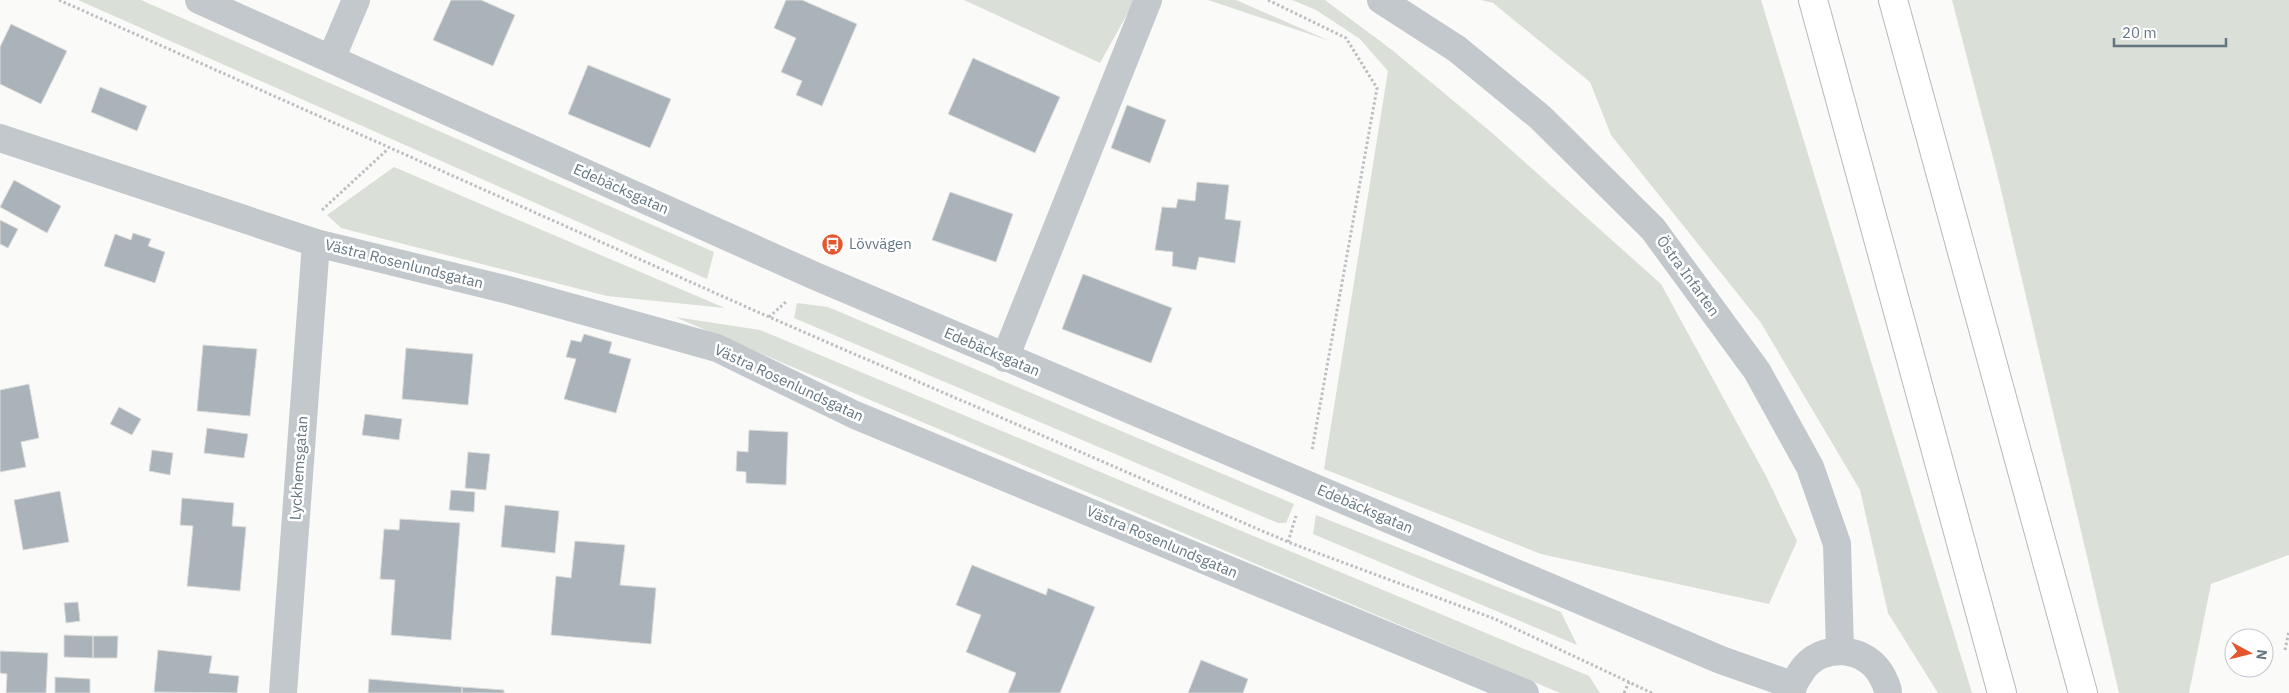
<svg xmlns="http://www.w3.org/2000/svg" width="2289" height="693" viewBox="0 0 2289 693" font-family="'IBM Plex Sans',sans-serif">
<rect width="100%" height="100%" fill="#fafaf8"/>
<path fill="#dadfd7" d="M78 0H141L714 252 707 279Z
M964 0H1135L1100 63Z
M1208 0H1236L1330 41Z
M1292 0H1325L1392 50 1491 132 1661 284 1766 476 1797 541 1769 604 1541 554 1324 469 1388 71 1360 39 1316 10Z
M1481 0H1761L1972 693H1938L1888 613 1860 490 1761 323 1611 135 1590 82 1493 3Z
M1952 0H2289V555L2211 584 2189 693H2119L1997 173Z
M394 167 725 308 607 296 341 228 327 215Z
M797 303 828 307 1294 504 1286 523H1278L794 318Z
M675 317 760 330 1589 676 1600 693H1560Z
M1316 515 1561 612 1577 645 1313 534Z"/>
<path fill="#aab3b9" stroke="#dcdcda" d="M451 0H481L515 15 493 66 433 40Z
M786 0H802L857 24 822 106 796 95 802 81 781 72 796 38 774 28Z
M11 24 67 51 41 104 0 84V47Z
M973 58 1060 97 1035 153 948 114Z
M588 65 671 99 650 148 568 114Z
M100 87 147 106 137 131 91 112Z
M1127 105 1166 120 1150 163 1111 148Z
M14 180 61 206 47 233 0 207Z
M1197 182 1229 185 1225 219 1241 221 1235 263 1199 257 1196 270 1172 266 1173 252 1155 250 1162 207 1176 208 1178 199 1195 201Z
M950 192 1013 214 996 262 932 240Z
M0 220 18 229 8 248 0 244Z
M133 233 151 239 148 246 165 252 155 283 104 266 115 234 131 240Z
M1083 274 1172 308 1151 363 1062 329Z
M584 334 612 342 609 353 631 359 616 413 564 399 576 359 566 357 571 340 581 342Z
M203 345 257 349 250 416 197 411Z
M406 348 473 354 468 405 402 399Z
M29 384 39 438 21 442 26 467 0 472V390Z
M119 407 141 419 132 435 110 424Z
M365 414 402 419 399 440 362 435Z
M207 428 248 434 244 458 204 453Z
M749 430 788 432 786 485 746 483V472L736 471 737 451 748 452Z
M152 450 173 453 170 475 149 471Z
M468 452 490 454 486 490 465 488Z
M451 490 475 492 474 512 449 510Z
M60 491 69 542 23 550 14 500Z
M182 498 234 503 232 526 246 527 240 591 187 586 193 526 180 525Z
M505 505 559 511 555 553 501 547Z
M400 519 460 523 451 640 391 635 395 580 380 579 384 529 399 530Z
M575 541 625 545 620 585 656 588 651 644 551 635 556 576 571 578Z
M972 565 1046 595 1048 588 1095 607 1060 693H1008L1016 673 966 652 981 615 956 605Z
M78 602 80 621 66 623 64 603Z
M64 635 93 636V658L64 657Z
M93 636H118L117 658H93Z
M158 650 212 656 209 673 239 676 237 693 154 692Z
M0 651 48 653 46 693H6L7 674 0 673Z
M1201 660 1248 679 1243 693H1188Z
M55 677 90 679V693H55Z
M369 679 462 687V693H368Z
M462 687 504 690V693H462Z"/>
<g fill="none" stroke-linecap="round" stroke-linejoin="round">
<defs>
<path id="highway" d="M1813 0 2002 693
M1893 0 2083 693"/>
</defs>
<use href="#highway" stroke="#b4b9bd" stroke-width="30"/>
<path stroke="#bbbfc2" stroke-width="3" stroke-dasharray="2.5 2.5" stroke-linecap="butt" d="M59 0 769 317 1288 542 1495 619 1652 693
M1268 0 1346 38 1377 88 1312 450
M322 210 388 149
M769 317 787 301
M1288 542 1296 516
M2285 650 2289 631
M1624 693 1629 682"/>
<path stroke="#c3c8cc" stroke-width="28" d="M199 0 815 276 1721 660 1792 685
M1381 0 1457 49 1540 117 1653 229 1757 371 1810 467 1837 544 1840 650
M331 59 356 0
M0 138 316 243 512 291 717 348 855 415 1525 693
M1005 358 1148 0
M283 693 316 243
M1792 693C1792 684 1796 680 1801 672 1821 641 1868 646 1883 678 1885 683 1888 687 1888 693"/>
<use href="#highway" stroke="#fff" stroke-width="28"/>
</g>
<defs>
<symbol id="bus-disc" viewBox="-11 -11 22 22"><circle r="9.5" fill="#e4572e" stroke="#fff"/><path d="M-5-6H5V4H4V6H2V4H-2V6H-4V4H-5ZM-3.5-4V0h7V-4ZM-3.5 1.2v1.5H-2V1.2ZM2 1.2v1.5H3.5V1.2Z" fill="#fff"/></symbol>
</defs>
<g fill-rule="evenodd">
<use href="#bus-disc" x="820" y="232" width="25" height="25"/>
</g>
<g text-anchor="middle" stroke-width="5" stroke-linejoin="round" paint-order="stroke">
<g font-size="15" fill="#657683" stroke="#fff">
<text transform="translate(621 189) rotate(24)" y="5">Edebäcksgatan</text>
<text transform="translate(404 264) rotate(14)" y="5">Västra Rosenlundsgatan</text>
<text transform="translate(1688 276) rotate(54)" y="5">Östra Infarten</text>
<text transform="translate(992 352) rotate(23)" y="5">Edebäcksgatan</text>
<text transform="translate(789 383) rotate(25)" y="5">Västra Rosenlundsgatan</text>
<text transform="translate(299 468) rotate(-86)" y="5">Lyckhemsgatan</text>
<text transform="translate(1365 509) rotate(23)" y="5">Edebäcksgatan</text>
<text transform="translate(1162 542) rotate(23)" y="5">Västra Rosenlundsgatan</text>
</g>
<g font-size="15" fill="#657683" stroke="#fff" text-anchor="start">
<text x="849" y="249">Lövvägen</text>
</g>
</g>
<g transform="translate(2249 653) rotate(97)"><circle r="24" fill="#ffffff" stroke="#c1c8cd"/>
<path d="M0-4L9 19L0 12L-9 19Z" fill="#e4572e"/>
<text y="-8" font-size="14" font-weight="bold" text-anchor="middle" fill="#657683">N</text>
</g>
<path d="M2114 38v8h112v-8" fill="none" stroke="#657683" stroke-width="2.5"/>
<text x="2122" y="38" font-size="15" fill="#657683" stroke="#ffffff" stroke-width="4" paint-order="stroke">20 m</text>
</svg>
